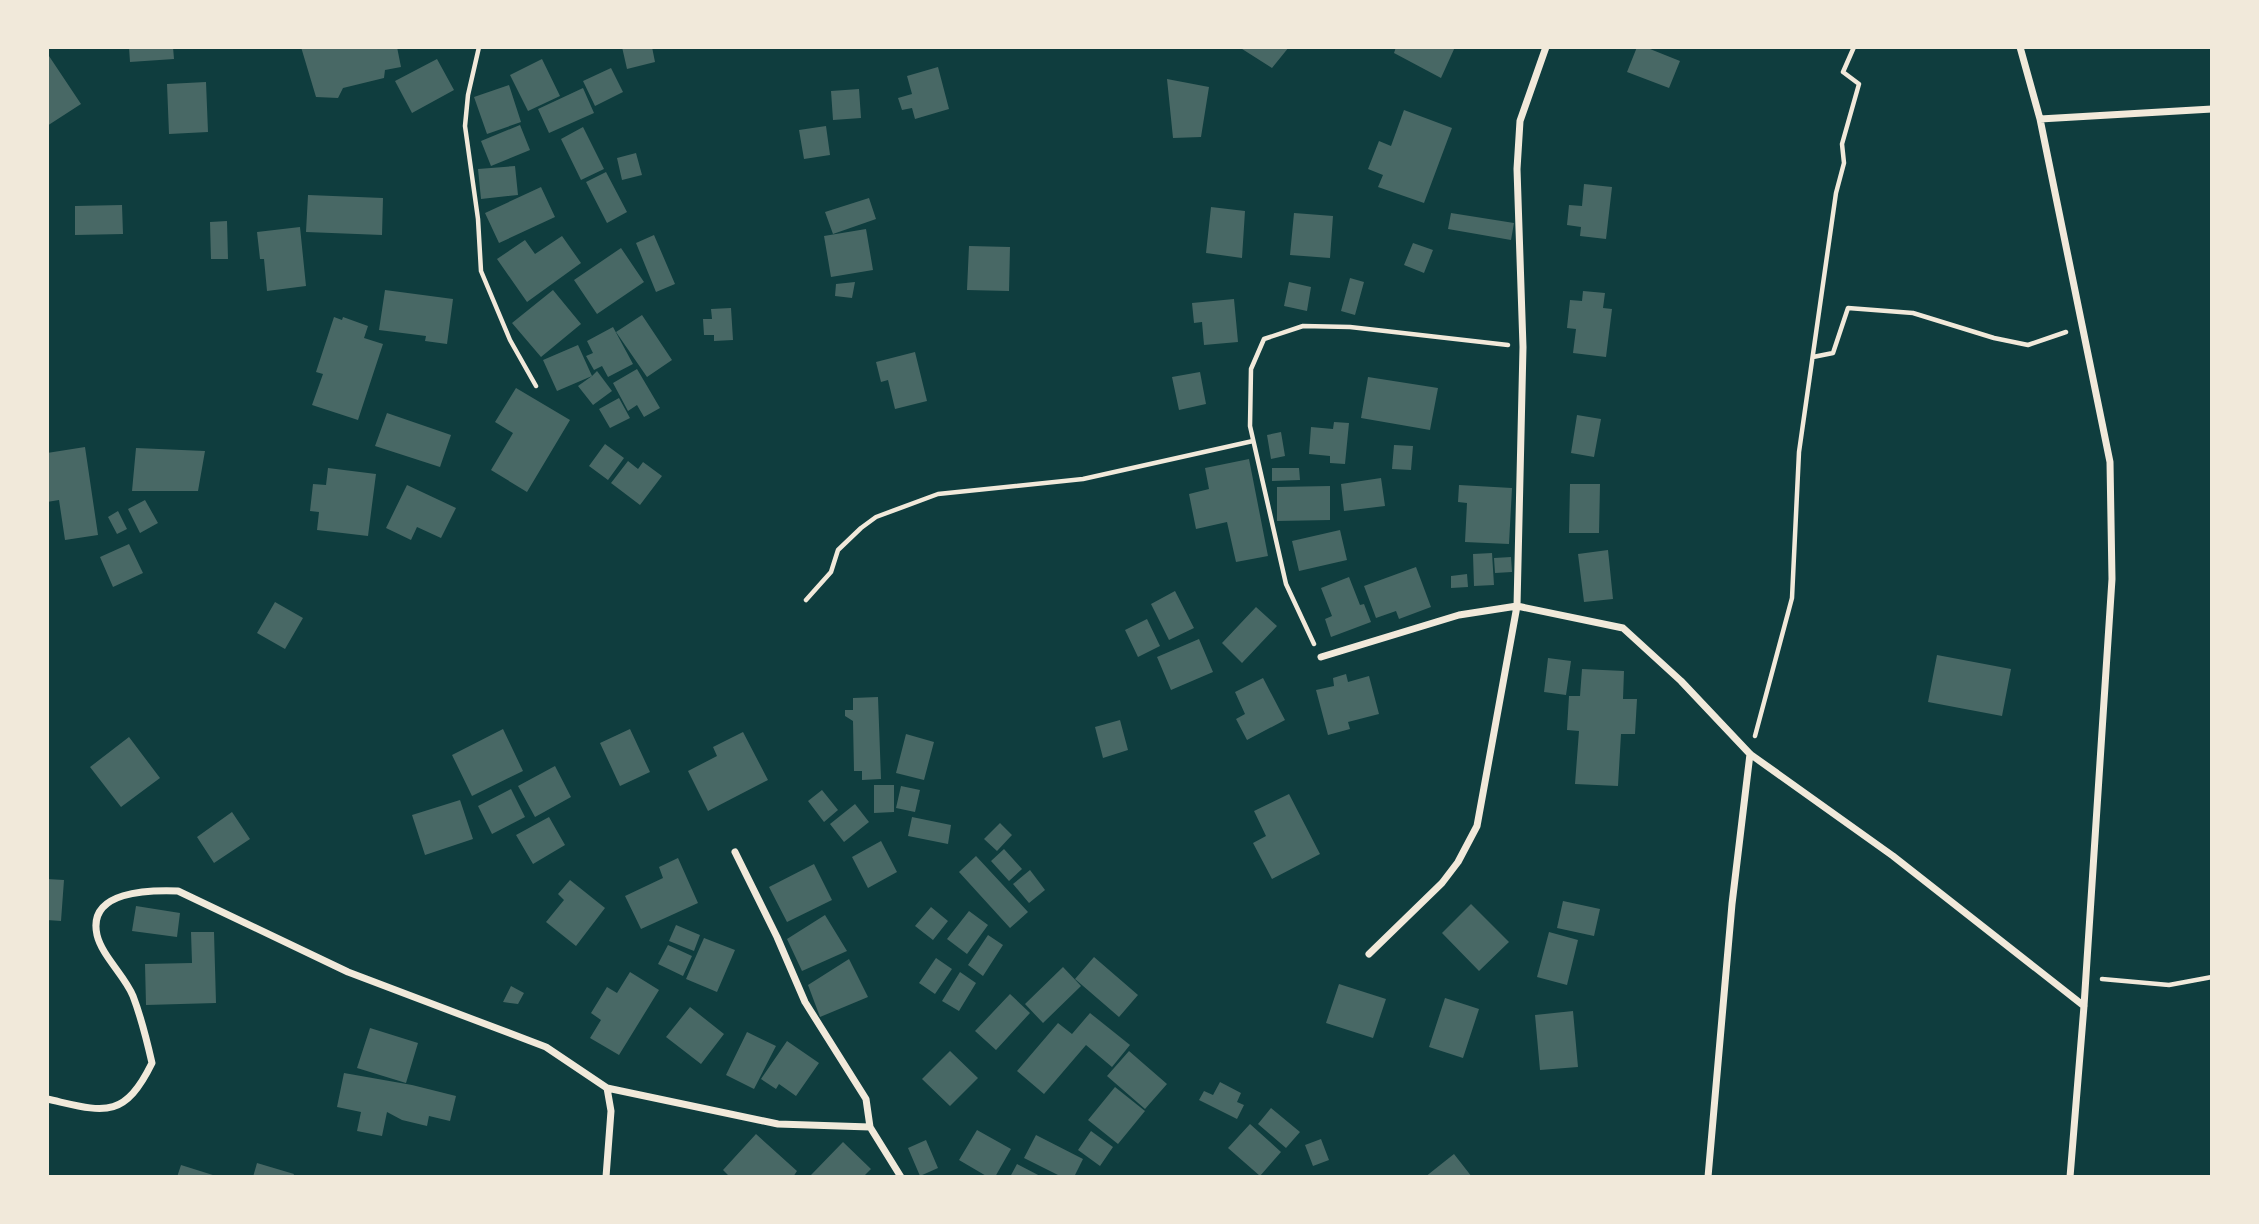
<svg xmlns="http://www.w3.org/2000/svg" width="2259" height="1224" viewBox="0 0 2259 1224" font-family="Ubuntu,sans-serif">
<rect width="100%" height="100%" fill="#0f3d3e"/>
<path fill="#486865" d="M129 47H173L174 59 130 62Z
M301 47H397L401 67 385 70 384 78 343 88 338 98 316 97Z
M622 47H652L655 62 627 69Z
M1239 47H1289L1272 68Z
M1396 47H1455L1441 78 1394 53Z
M1637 47H1645L1680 61 1669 88 1627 72Z
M47 53 81 104 47 126Z
M437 59 454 90 412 113 395 81Z
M542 59 560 96 528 111 510 75Z
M938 67 949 109 915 119 912 108 902 110 898 98 912 94 907 76Z
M611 68 623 92 595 106 583 81Z
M1167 79 1209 87 1201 137 1173 138Z
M206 82 208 132 169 134 167 84Z
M509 85 521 122 487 134 474 97Z
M583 88 594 113 549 133 538 109Z
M859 89 861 118 833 120 831 91Z
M1404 110 1452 128 1424 203 1378 187 1383 175 1368 169 1379 141 1391 146Z
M520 125 530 150 491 166 481 141Z
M826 126 830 155 804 159 799 130Z
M583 127 604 169 581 180 561 139Z
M636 153 642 175 622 180 617 158Z
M515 166 518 195 481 199 478 169Z
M606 172 627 212 607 223 586 182Z
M1584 184 1612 187 1606 239 1580 236 1581 227 1567 225 1569 205 1582 206Z
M541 187 555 217 499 243 485 213Z
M308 195 383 198 382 235 306 232Z
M869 198 876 219 833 234 825 212Z
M122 205 123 234 75 235V206Z
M1211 207 1245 211 1242 258 1206 253Z
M1294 213 1333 216 1330 258 1290 255Z
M1451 213 1514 223 1511 240 1448 229Z
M227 221 228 259H211L210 222Z
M300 227 306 286 267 291 264 259H260L257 232Z
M866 229 873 270 831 277 824 236Z
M654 235 675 284 656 292 636 243Z
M562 236 581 263 527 302 497 259 525 240 535 254Z
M1413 243 1433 250 1424 273 1404 265Z
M969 246 1010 247 1009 291 967 290Z
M621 248 644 282 597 314 574 280Z
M1350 278 1364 282 1355 315 1341 311Z
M855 282 852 298 835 296 836 284Z
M1289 282 1311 287 1307 311 1284 306Z
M385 290 453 299 447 344 425 341 426 336 379 330Z
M553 290 581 324 541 357 512 323Z
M1583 291 1605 293 1603 308 1612 309 1606 357 1573 353 1576 329 1567 328 1570 300 1582 301Z
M1234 299 1238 342 1204 345 1202 322 1194 323 1192 303Z
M731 308 733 340 714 341V335H704L703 319H712L711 309Z
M642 315 672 360 647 377 616 332Z
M334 317 342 320 343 317 368 326 364 338 383 344 358 420 312 405 323 374 316 372Z
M613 327 633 364 608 377 602 366 594 370 586 356 593 353 587 341Z
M578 345 592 376 597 371 612 391 593 405 578 386 592 376 557 391 543 360Z
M915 352 927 401 895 409 888 380 881 382 876 362Z
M637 369 660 408 644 417 637 405 628 411 613 383Z
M1200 372 1206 404 1179 410 1172 377Z
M1368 377 1438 388 1430 430 1361 418Z
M516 388 570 420 527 492 491 470 513 433 495 422Z
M619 398 630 418 610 428 599 409Z
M387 413 451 435 440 467 375 446Z
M1577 415 1601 419 1594 457 1571 453Z
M1334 422 1349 423 1345 464 1330 463V456L1309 454 1311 427 1333 429Z
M1281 432 1285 456 1271 459 1267 435Z
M605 444 624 458 608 480 589 466Z
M1394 445 1413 446 1411 470 1392 469Z
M85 447 98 535 65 540 59 500 47 502V453Z
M136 448 205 451 198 491H132Z
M1249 459 1268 556 1236 562 1227 522 1196 529 1189 494 1209 489 1205 468Z
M628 461 638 469 643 462 662 476 640 505 611 483Z
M328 468 376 474 368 536 317 530 319 512 310 511 313 484 326 485Z
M1272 468H1299L1300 480 1272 481Z
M1381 478 1385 506 1344 511 1341 484Z
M1570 484H1600L1599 533H1569Z
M407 485 456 508 441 538 417 527 411 540 386 528Z
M1459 485 1512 488 1509 544 1465 542 1467 503 1458 502Z
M1330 486V520L1277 521V487Z
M145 500 158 523 140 533 128 509Z
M118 511 127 529 117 534 108 517Z
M1340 530 1347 560 1299 571 1292 541Z
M129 544 143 573 113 587 100 557Z
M1608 550 1613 599 1584 602 1578 554Z
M1492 553 1494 585 1474 586 1473 554Z
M1511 557 1512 572 1495 573 1494 558Z
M1416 567 1431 607 1399 619 1396 611 1376 618 1364 586Z
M1467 574 1468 587 1451 588V576Z
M1349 577 1360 605 1364 604 1371 622 1331 637 1325 619 1332 616 1321 588Z
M1175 591 1194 628 1169 640 1151 604Z
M275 602 303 618 285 649 257 633Z
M1256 607 1277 626 1242 663 1222 643Z
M1147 619 1160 646 1138 657 1125 630Z
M1199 639 1213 672 1171 690 1157 657Z
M1937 655 2011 669 2002 716 1928 702Z
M1548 658 1571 661 1566 695 1544 692Z
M1582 669 1624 671 1623 699H1637L1635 734H1621L1618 786 1575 784 1579 731 1567 730 1569 696H1580Z
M1346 674 1348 682 1369 676 1379 714 1348 722 1350 729 1328 735 1316 690 1334 686 1333 678Z
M1263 678 1285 720 1247 740 1236 719 1245 714 1235 692Z
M878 697 881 779 862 780V771H854L853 721 845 716V710H853V698Z
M1120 720 1128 750 1103 758 1095 727Z
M503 729 523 771 472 796 452 755Z
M630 729 650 772 620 786 600 743Z
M743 732 768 780 708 811 688 771 717 756 713 747Z
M906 734 934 742 924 780 896 773Z
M129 737 160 778 121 807 90 767Z
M555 766 571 797 535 817 518 786Z
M874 785H894V812L874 813Z
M901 786 920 790 915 812 896 808Z
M511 789 525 817 492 834 478 806Z
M822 790 838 810 824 822 808 801Z
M1289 794 1320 854 1272 879 1253 843 1266 836 1254 811Z
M460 800 473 839 425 855 412 815Z
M855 804 869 822 844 842 830 824Z
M232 812 250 839 214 863 197 837Z
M549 817 565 845 533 864 516 835Z
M912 817 951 825 948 844 908 836Z
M1000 823 1012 835 997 851 984 839Z
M881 841 897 872 868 888 852 857Z
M1004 849 1022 869 1009 881 991 861Z
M976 856 1028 912 1010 928 959 872Z
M678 858 698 903 641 929 625 896 663 878 659 867Z
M814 864 832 900 787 922 769 887Z
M1030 870 1045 890 1029 903 1013 884Z
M47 879 64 880 61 921 47 920Z
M570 880 605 908 576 946 546 922 564 900 558 894Z
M1563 901 1600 909 1594 936 1557 928Z
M1471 904 1509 942 1479 971 1442 933Z
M136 906 180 913 177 937 132 931Z
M931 907 948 921 933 940 915 926Z
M969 911 988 925 967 954 947 939Z
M825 915 847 951 802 971 787 939Z
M676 925 700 935 694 951 669 941Z
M191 932H214L216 1003 146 1005 145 964 192 963Z
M1549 932 1578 940 1567 985 1537 977Z
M988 935 1003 945 983 976 968 965Z
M704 938 735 950 717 992 686 979Z
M668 945 692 956 683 976 658 964Z
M1094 957 1138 995 1119 1017 1075 979Z
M936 958 952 969 935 994 919 983Z
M849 959 868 997 820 1017 808 985Z
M1063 967 1081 986 1043 1023 1025 1004Z
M630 972 659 990 619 1055 590 1038 601 1020 591 1013 607 987 617 993Z
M960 972 976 983 959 1011 942 1001Z
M1339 984 1386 999 1373 1038 1326 1023Z
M511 986 524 993 518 1004 503 1002Z
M1010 994 1030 1013 996 1050 975 1031Z
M1445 998 1479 1009 1463 1058 1429 1047Z
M690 1007 724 1034 701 1064 666 1037Z
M1573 1011 1578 1067 1540 1070 1535 1015Z
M1090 1013 1130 1045 1112 1067 1086 1045 1044 1094 1017 1071 1058 1023 1072 1034Z
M370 1028 418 1043 406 1083 357 1068Z
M747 1032 776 1046 754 1089 726 1075Z
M787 1041 819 1063 796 1096 779 1084 776 1089 761 1079Z
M950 1051 978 1078 950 1106 922 1079Z
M1129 1051 1167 1084 1145 1109 1107 1076Z
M344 1073 412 1085 456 1096 450 1121 429 1116 427 1126 402 1120 387 1112 382 1136 357 1131 361 1112 337 1107Z
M1220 1082 1241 1093 1237 1102 1244 1105 1237 1119 1199 1100 1204 1091 1213 1095Z
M1115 1087 1145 1111 1118 1144 1088 1120Z
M1271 1108 1300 1132 1286 1148 1258 1124Z
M1250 1124 1281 1152 1260 1176 1228 1148Z
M977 1130 1011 1149 995 1177H988L959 1160Z
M1091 1131 1113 1147 1100 1166 1078 1150Z
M756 1134 797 1171 793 1177H730L723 1170Z
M1036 1135 1083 1159 1074 1177H1062L1024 1158Z
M1321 1139 1329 1160 1313 1166 1305 1145Z
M926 1140 938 1168 920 1176 908 1148Z
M843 1142 871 1169 863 1177H813L811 1175Z
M1454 1154 1472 1177H1425Z
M257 1163 294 1174 293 1177H253Z
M1017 1164 1042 1177H1010Z
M181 1165 216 1176V1177H177Z"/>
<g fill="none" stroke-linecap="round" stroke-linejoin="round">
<path stroke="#f1e9da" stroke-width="4.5" d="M479 47 468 95 465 126 478 219 481 271 510 340 536 386
M1813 357 1833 353 1848 308 1913 313 1994 338 2028 345 2066 332
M806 600 831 572 838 550 861 528 876 517 938 494 1083 479 1253 441
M1314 644 1286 584 1250 426 1251 369 1264 339 1303 326 1350 327 1508 345
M1755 736 1792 598 1799 452 1836 193 1844 163 1842 144 1859 84 1843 72 1854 47
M2102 979 2169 985 2212 977"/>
<path stroke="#f1e9da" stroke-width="7" d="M2020 47 2040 119 2110 462 2112 579 2084 1006 2070 1177
M2040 119 2212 109
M1321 657 1459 615 1517 606 1623 628 1681 681 1750 754 1893 856 2084 1006
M735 852 777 937 805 1002 866 1099 870 1127 901 1177
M1369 954 1442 883 1458 862 1477 826 1517 606 1523 347 1517 169 1520 121 1546 47
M47 1099C102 1111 123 1122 152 1063 147 1041 141 1017 133 996 125 976 102 956 97 935 87 890 150 890 178 891L348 972 546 1047 607 1088 778 1124 870 1127
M606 1177 611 1111 607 1088
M1708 1177 1732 904 1750 754"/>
</g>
<rect width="2259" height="1224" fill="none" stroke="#f1e9da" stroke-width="98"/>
</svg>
